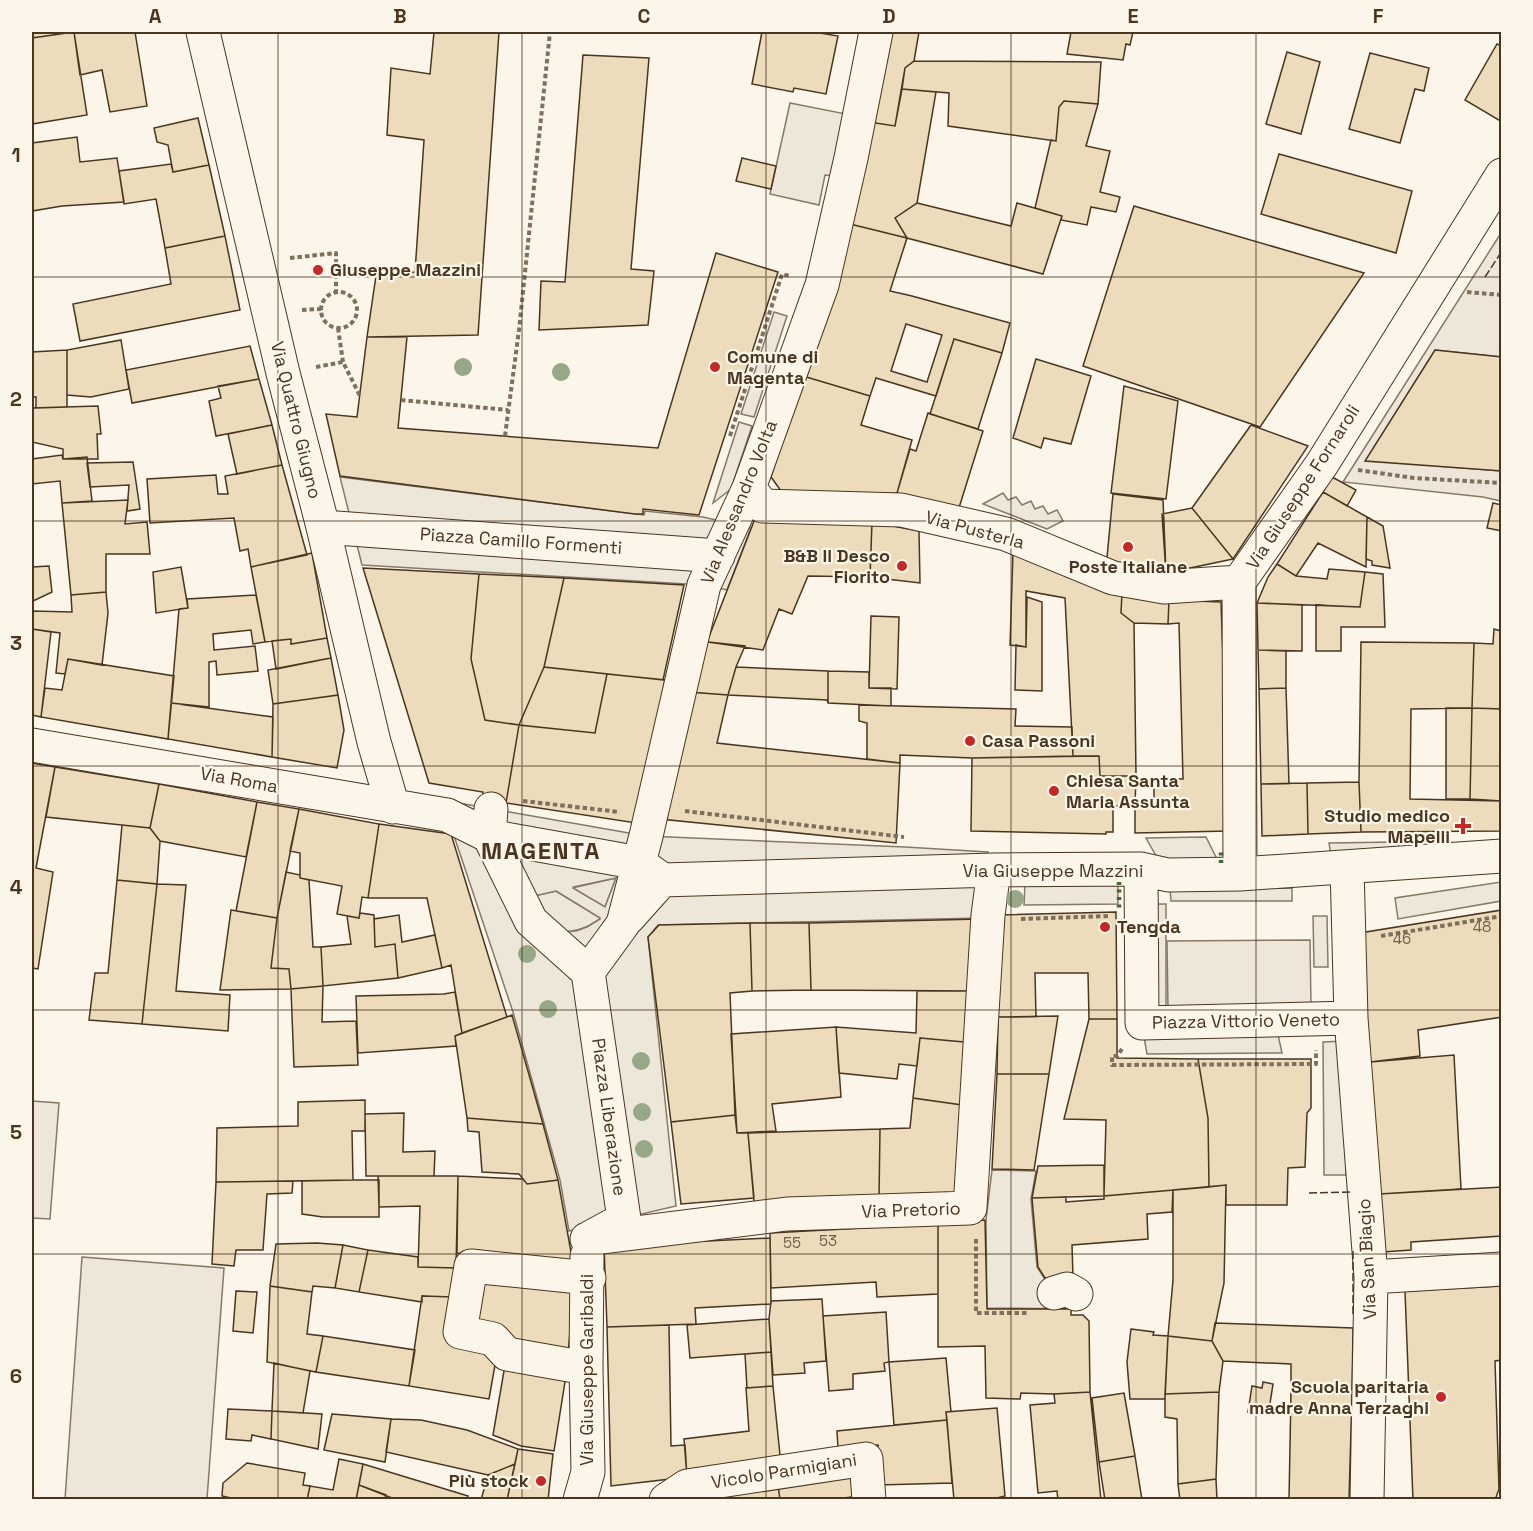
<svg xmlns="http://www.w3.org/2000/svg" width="1533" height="1531" viewBox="0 0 1533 1531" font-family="'Space Grotesk',sans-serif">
<rect width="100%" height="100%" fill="#fbf6e9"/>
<path fill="#ede6d9" stroke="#887966" stroke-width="1.5" d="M1501 233V357L1435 350 1366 460 1501 471V501L1483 497 1343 482Z
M774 312 787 316 754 417 741 414Z
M739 422 752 426 731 489 713 503Z
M616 878 605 907 572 888Z
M556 891 601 918C588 927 579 931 564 932L529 897Z
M1310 940 1311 1007 1168 1009 1167 941Z
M32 1101 59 1103 50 1219 32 1218Z
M82 1257 224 1268 207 1499H65Z"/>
<path fill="#ede7d9" stroke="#887966" stroke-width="1.5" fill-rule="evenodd" d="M790 103 846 114 833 176 825 175 819 205 770 194Z
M340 477 644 515 645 511 703 517 751 528 727 590 704 585 362 565Z
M1003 493 1008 500 1016 497 1022 505 1031 501 1035 509 1043 506 1048 514 1057 510 1063 521 1047 529 983 504Z
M442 800 646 836 905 847 988 852 982 918 658 925 648 937 676 1206 569 1231 560 1180 513 1012ZM616 878 605 907 573 888V887ZM556 891 600 918V919L587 927 576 931 564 932 530 897Z
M1206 837 1217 859 1159 861 1146 838Z
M1398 842 1400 856H1331L1329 843Z
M1118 882V904L1024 905 1025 883Z
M1501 882V901L1398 919 1395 898Z
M1292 888V901H1171L1170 889Z
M1154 904H1166V1006H1154Z
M1313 916H1327L1328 967H1314Z
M1277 1030 1282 1053 1147 1054 1143 1031Z
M1345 1041 1346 1175H1324L1323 1042Z
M992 1170 1036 1171 1031 1199 1037 1267 1054 1293 1071 1309 987 1308 986 1220Z"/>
<path fill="#ecdcbc" stroke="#4a3520" stroke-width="1.5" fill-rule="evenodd" d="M32 32H74L32 38Z
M74 32H135L147 106 110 112 102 70 80 75Z
M74 32 87 115 32 124V38Z
M434 32H499L478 335 367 337 376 276 415 272 424 140 387 135 391 68 430 74Z
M762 32H814L838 36 826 94 794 88 793 92 752 84Z
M885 32H919L914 61 905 68 895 126 869 122Z
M1071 32H1133L1130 45 1126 44 1123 60 1067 54Z
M1497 44 1502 46V122L1465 100Z
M1287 52 1320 62 1301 134 1266 124Z
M1370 53 1429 68 1424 91 1415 89 1400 143 1349 129Z
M583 55 649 58 631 269 654 271 648 325 539 330 541 281 565 282Z
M914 61 1101 62 1098 104 1064 101 1059 107 1056 141 948 126 949 93 902 89 905 68Z
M902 89 936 92 917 203 895 218 907 238 850 224 869 122 895 126Z
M1064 101 1098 104 1086 146 1110 151 1100 192 1120 197 1116 212 1091 207 1087 225 1061 220 1062 216 1035 208 1051 140 1056 141 1059 107Z
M198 118 209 165 173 172 168 145 157 142 154 128Z
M77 137 80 162 117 158 124 202 62 206 32 211V143Z
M1279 154 1412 191 1396 253 1261 214Z
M742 158 776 166 771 189 736 181Z
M171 164 173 172 209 165 225 236 165 248 156 199 124 204 119 171Z
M917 203 1011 226 1017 203 1062 216 1043 274 907 238 895 218Z
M1134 206 1364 273 1260 427 1083 366Z
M850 224 907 238 890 291 912 296 1010 323 1002 353 954 339 936 396 876 378 870 396 803 376ZM906 324 942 335 927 382 891 371Z
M225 236 240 310 80 341 73 304 171 284 165 248Z
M716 253 778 272 699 515 643 509V514H635L340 476 326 414 357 417 367 337H407L398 428 658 448Z
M954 339 1002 353 978 429 930 414Z
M121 340 129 389 91 397 67 395V350Z
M250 346 259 379 132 403 126 370Z
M67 350V407L36 408V397H32V352Z
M1435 350 1502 357V471L1365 461Z
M1036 359 1091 376 1071 444 1044 438 1041 448 1013 438Z
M803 376 870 396 861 425 912 440 897 493 784 495 771 477Z
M259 379 272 425 216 436 209 401 221 398 218 386Z
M1124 386 1178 401 1166 499 1111 493Z
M98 406 101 434H97L98 459H63V449L32 442V408Z
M928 413 983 431 958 511 897 493 910 449 916 451Z
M272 425 282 465 237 474 228 434Z
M1251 425 1308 446 1233 559 1192 508Z
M62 455 63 459 87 457 92 501 62 503 60 481 32 484V459Z
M133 462 140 509 127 511 129 485 90 487 87 463Z
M282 465 307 555 251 567 248 549 240 551 234 518 150 523 147 479 216 475 218 494H228L225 476Z
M1332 477 1356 490 1347 506 1323 492Z
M1323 492 1367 517 1366 567 1318 543 1296 576 1277 564Z
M1113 494 1163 500 1166 573 1106 568Z
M128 500 125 524 147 522 150 554H106V592L71 595 62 503Z
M1493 503 1502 505V531L1487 528Z
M1192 508 1233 559 1166 573 1162 514Z
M756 516 872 522 870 577 808 576 792 614 779 609 763 650 707 642Z
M1367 517 1383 526 1390 568 1372 565V561L1366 559Z
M872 522 919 531 920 583 870 577Z
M1013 552 1122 593 1121 613 1134 623 1136 776H1100L1099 756H1073L1065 598 1026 591V647L1010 645Z
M312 553 327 638 291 644V639L265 642 251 567Z
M1277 564 1296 576 1327 579 1329 569 1365 572 1360 607 1257 603 1268 577Z
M49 566 52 592 33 601 32 610V567Z
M181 567 188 608 156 613 153 572Z
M363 568 479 574 471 659 485 720 519 725 506 803 482 800 483 792 429 783Z
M1365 572 1383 574 1385 627H1341V651H1316V605L1360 607Z
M479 574 564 578 544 667 519 725 485 720 471 659Z
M564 578 684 585 663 680 544 667Z
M106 592 108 613 102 665 68 659 65 674 56 673 60 633 32 629V611L72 612 71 595Z
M1122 593 1169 600 1168 624 1134 623 1121 613Z
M256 595 265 642 253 644 251 630 213 634 214 650 255 646 258 671 217 675 216 661 209 662V707L171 703 179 609 188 608 187 599Z
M1027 597 1042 602V691L1015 690 1016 645 1026 647Z
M1169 600 1221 602 1229 831 1135 833V806H1154V778L1183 779 1179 623 1168 624Z
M1257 603 1302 605V651L1258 650Z
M871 616 899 617 897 689 869 688Z
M1502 628V709L1472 708 1474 643 1493 644 1494 629 1501 631Z
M32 629 51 632 41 717 32 715Z
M327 638 331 658 276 669 272 641 291 639V644Z
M699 641 745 646 736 667 728 695 688 692Z
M1361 642 1474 643 1472 708 1411 709 1410 799 1502 801V831L1361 832 1359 782Z
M1258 650 1286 651V688L1259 689Z
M331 658 338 695 273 704 268 670Z
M68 659 174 676 168 739 41 717 45 688 62 690Z
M544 667 607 674 595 733 519 725Z
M736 667 828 671V703L827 700 728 695Z
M828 671 869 672V688H891V706L828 703Z
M607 674 665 680 636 823 506 803 519 725 595 733Z
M1286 688 1289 784H1261L1259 689Z
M688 692 728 695 717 743 900 763 896 843 660 819Z
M338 695 344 730 337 768 272 757 273 704Z
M171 703 273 717 272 757 168 739Z
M859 705 1016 709 1015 726 1072 727 1073 756 972 758 900 755V763L867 759V723L859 721Z
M1446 708H1472L1470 799H1446Z
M1472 708 1502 709V801L1470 799Z
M1099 756 1100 776H1136L1135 806H1113V832H1106V834L971 831 972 758Z
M32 763 55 767 36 868 53 872 38 969 32 968Z
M55 767 159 784 150 828 46 817Z
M1359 782 1361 832 1308 834 1307 783Z
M1307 783 1308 834 1262 836 1261 784Z
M159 784 257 802 246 857 160 841 150 828Z
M257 802 299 809 277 918 236 911Z
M299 809 379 824 368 898 362 897 359 918 337 914 342 886 300 878V853L290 851Z
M379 824 451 834 507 1017 462 1033 451 965 442 968 427 898H368Z
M122 825 150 828 160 841 157 884 117 880Z
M286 872 300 875V878L309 880 313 947H321L323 986 291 989 289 969 271 968 277 918Z
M117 880 157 884 142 1024 89 1020 95 973H108Z
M157 884 186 885 176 991 230 995 228 1031 142 1024Z
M231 910 277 918 271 968 289 969 291 989 220 990Z
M1502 910V1017L1418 1030 1420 1056 1370 1062 1360 933Z
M1116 912 1117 1019H1089L1088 973H1035L1036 1017H998V915Z
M360 913 374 915 375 947 395 944 398 978 323 986 321 947 351 944 347 916 359 918Z
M399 915 402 942 435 935 442 968 398 978 395 944 375 947 374 919Z
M981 919 977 991 811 990 809 923Z
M750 923 752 991 730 993 735 1115 671 1122 648 937 659 925Z
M750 923H809L811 990 752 991Z
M323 986 322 1022 356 1021 358 1065 294 1067 291 989Z
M917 991H977L975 1043 920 1038 917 1066 899 1064 897 1079 839 1073 836 1027 916 1033Z
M455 992 462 1033 455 1036 456 1046 358 1053 356 996 444 994Z
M512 1015 543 1124 467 1118 455 1036Z
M1058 1016 1049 1074H997L998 1017Z
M1089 1019H1117V1058L1198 1059 1208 1118 1209 1187 1104 1196 1106 1120 1064 1119Z
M836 1027 841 1097 772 1104 776 1131 737 1133 731 1034Z
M920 1038 975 1043 969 1106 913 1098Z
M1454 1055 1461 1189 1379 1194 1370 1062Z
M1198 1059H1311V1108L1307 1113 1305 1167 1288 1168 1287 1205H1226V1185L1209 1187 1208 1118Z
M997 1074H1049L1034 1170 992 1169Z
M913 1098 969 1106 954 1199H879L880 1129 910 1128Z
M365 1100V1131H352L353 1180 216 1182 217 1128 298 1126V1102Z
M404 1113 403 1152 435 1151 434 1176H366L365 1114Z
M735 1115 737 1133H748L754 1198 681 1204 671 1122Z
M467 1118 543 1124 558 1180 527 1184 519 1174 482 1172 479 1132 468 1131Z
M880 1129 879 1199 754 1202 748 1133Z
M1104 1165V1196L1032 1198 1038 1166Z
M378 1176H458L456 1268 418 1267 420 1206 379 1207Z
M458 1176 523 1179 527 1184 558 1180 573 1263 505 1262 457 1253Z
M353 1180H379V1217H323L302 1214V1181Z
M293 1181 292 1193 267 1194 263 1250H236L234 1266 212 1264 216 1182Z
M1226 1185 1224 1283 1212 1341 1168 1336 1173 1280V1190Z
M1502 1187V1236L1411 1242V1250L1383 1252 1379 1194Z
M1173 1190 1172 1212 1147 1214 1148 1239 1072 1245 1073 1277 1060 1281 1045 1278 1038 1267 1032 1198 1066 1197V1202L1104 1199V1196Z
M985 1220 987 1309H1071V1315H1083L1089 1321 1090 1392 1054 1394 1021 1393 1020 1399 986 1398 985 1346 938 1347V1224Z
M938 1224V1294L877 1297 876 1282 771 1288 770 1233Z
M770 1238 771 1304 695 1308 696 1324 607 1327 604 1246Z
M317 1243 343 1245 335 1288 313 1286 312 1292 270 1286 276 1244Z
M343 1245 368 1250 359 1292 335 1288Z
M368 1250 418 1257V1267L456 1268 454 1297 422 1296V1302L359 1292Z
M483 1275 573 1289 568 1358 503 1342 473 1327Z
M270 1286 312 1292 307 1334 323 1336 316 1372 267 1362Z
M1502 1286V1360L1495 1361 1499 1489 1495 1500H1413L1405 1291Z
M236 1291 257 1292 253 1333 233 1331Z
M422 1296 454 1297 497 1354 489 1399 409 1386Z
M822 1299 826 1361 804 1363 805 1373 773 1375 769 1319 771 1301Z
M886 1312 889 1362 884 1363 885 1371 853 1374V1389L829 1391 823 1316Z
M769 1319 771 1352 690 1358 687 1325Z
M1215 1323 1353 1328 1352 1394 1291 1392V1364L1223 1361 1212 1341Z
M669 1325 671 1446 685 1445 687 1477 611 1486 607 1327Z
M1131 1329 1154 1332 1153 1335 1168 1336 1165 1399H1130L1127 1362Z
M323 1336 415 1350 409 1386 316 1372Z
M1168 1336 1212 1341 1223 1361 1219 1392 1165 1394Z
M771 1352 773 1386 747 1388 745 1354Z
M946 1358 951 1412H946L947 1420 894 1425 889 1362Z
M506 1359 567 1369 554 1451 521 1446 493 1435Z
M274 1363 310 1371 303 1413 272 1411Z
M1263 1382 1273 1384 1269 1410 1258 1409V1413L1248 1412 1252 1386 1262 1388Z
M773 1386 781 1465 687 1477 684 1439 749 1431 746 1388Z
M1090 1392 1101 1500H1058L1057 1491 1038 1493 1030 1405 1055 1403 1054 1394Z
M1219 1392 1216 1479 1178 1484 1177 1419 1165 1417V1394Z
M1291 1392 1352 1394 1349 1500H1289Z
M1124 1393 1135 1456 1099 1462 1092 1398Z
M997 1408 1005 1496 988 1500H954L946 1412Z
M228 1409 272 1411 271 1439 252 1435 251 1441 226 1439Z
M272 1411 322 1414 318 1449 271 1439Z
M332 1414 391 1419 385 1462 324 1450Z
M391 1419 421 1420 467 1430 518 1449 515 1464 488 1475 386 1452Z
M947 1420 952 1483 878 1485V1445L838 1449 837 1431Z
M518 1449 553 1454 548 1500H507Z
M1135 1456 1142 1500H1105L1099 1462Z
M339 1459 363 1464 356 1500H307L310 1486 333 1490Z
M247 1463 305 1473 303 1485 310 1486 307 1500H240L222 1496 223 1483Z
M363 1464 468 1496 466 1500H397L359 1485Z
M515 1464 507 1500H481L488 1475Z
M860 1465 859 1496 829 1500H780L777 1478Z
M777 1478 780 1500H705Z
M1216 1479 1217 1500H1180L1178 1484Z
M359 1485 386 1495 384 1500H356Z"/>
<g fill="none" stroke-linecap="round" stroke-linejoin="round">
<defs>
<path id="minor" d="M203 32 283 373 323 527 374 742 393 807
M749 488 763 506 901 510 1006 534 1113 578 1164 587 1239 582
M323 527 718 556
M32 745 447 815 489 836 639 863 657 876
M491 809 489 836 531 921 588 972 624 1219 591 1237
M1141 869 1142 1023 1351 1018 1347 867
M1240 874 1239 582 1322 464 1502 175
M628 918 662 880 994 870 1141 869 1168 875 1240 874 1502 856
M588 972 623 924 646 836 704 585 749 488 822 285 851 158 876 32
M1351 1018 1371 1277 1367 1500
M587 1239 787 1214 970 1208 988 915 994 870
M1371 1277 1502 1269
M1054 1293 1067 1289 1076 1294
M586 1368 507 1354 493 1339 460 1332 471 1266 589 1278
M580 1500 588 1472 586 1368 587 1256
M666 1500 687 1486 866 1459 869 1500"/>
</defs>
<use href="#minor" stroke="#4a3520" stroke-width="35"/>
<path stroke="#7f6f5c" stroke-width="4" stroke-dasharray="4.5 3" stroke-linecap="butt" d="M290 258 336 253V292
M1467 292 1502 295
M321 310a18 18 0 1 1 36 0a18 18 0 1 1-36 0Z
M302 310 321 309
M338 328 343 362
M316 367 343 362 360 396
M401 400 508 410
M505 436 519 330 550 32
M730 436 782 274 790 276
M1358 470 1414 478 1502 483
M523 801 620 812
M685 811 904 837
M1021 919 1109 916
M1381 936 1502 916
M1122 1049 1117 1056H1112V1065L1316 1064V1050
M976 1239V1313H1029"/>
<use href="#minor" stroke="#fbf6e9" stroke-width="33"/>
<path stroke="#436837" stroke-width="4.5" stroke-dasharray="3 4.5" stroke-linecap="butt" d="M1221 863V851
M1119 882V910"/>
<path stroke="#4a3520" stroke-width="1.5" stroke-dasharray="8 3" stroke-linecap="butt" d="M1485 277 1502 251
M1309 1193 1351 1192
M1353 1251V1314"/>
</g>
<g fill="#96a887">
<circle cx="463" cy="367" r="9"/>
<circle cx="561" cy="372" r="9"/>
<circle cx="1015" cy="899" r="9"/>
<circle cx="527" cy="954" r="9"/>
<circle cx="548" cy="1009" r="9"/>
<circle cx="641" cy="1061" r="9"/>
<circle cx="642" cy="1112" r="9"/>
<circle cx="644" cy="1149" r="9"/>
</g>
<path fill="none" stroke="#4a3520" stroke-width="1.5" stroke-opacity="0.55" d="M278 32V1500M522 32V1500M766 32V1500M1011 32V1500M1256 32V1500M32 277H1502M32 521H1502M32 766H1502M32 1010H1502M32 1254H1502"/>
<g fill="#c62828" stroke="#fbf6e9" stroke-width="2">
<circle cx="318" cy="270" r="6"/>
<circle cx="715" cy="367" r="6"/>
<circle cx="1128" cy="547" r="6"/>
<circle cx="902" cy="566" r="6"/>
<circle cx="970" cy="741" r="6"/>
<circle cx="1054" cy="791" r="6"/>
<path d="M1460 817h6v6h6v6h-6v6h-6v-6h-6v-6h6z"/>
<circle cx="1105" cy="927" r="6"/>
<circle cx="1441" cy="1397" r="6"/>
<circle cx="541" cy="1481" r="6"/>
</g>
<g text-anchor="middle" stroke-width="4.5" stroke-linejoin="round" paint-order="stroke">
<g font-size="15" fill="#725f47">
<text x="1482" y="932">48</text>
<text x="1402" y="944">46</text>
<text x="828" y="1246">53</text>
<text x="792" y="1248">55</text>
</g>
<g font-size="18" font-weight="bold" fill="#4a3520" stroke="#fbf6e9" text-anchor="start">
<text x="330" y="276">Giuseppe Mazzini</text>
<text x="727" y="363">Comune di<tspan x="727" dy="21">Magenta</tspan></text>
<text x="890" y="562" text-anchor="end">B&amp;B Il Desco<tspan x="890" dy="21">Fiorito</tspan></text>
<text x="1128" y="573" text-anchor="middle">Poste Italiane</text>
<text x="982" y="747">Casa Passoni</text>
<text x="1066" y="787">Chiesa Santa<tspan x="1066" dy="21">Maria Assunta</tspan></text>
<text x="1450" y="822" text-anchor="end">Studio medico<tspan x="1450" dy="21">Mapelli</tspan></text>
<text x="1117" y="933">Tengda</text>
<text x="1429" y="1393" text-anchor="end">Scuola paritaria<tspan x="1429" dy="21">madre Anna Terzaghi</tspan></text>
<text x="529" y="1487" text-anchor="end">Più stock</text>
</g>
<g font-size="18" fill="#4a3520" stroke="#fbf6e9">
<text transform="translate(296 420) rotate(76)" y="6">Via Quattro Giugno</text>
<text transform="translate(1303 487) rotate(-57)" y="6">Via Giuseppe Fornaroli</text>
<text transform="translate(739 502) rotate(-68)" y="6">Via Alessandro Volta</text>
<text transform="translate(975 530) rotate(15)" y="6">Via Pusterla</text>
<text transform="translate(521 541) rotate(4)" y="6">Piazza Camillo Formenti</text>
<text transform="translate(239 780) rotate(10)" y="6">Via Roma</text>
<text x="1053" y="877">Via Giuseppe Mazzini</text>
<text transform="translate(1246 1021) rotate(-1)" y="6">Piazza Vittorio Veneto</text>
<text transform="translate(609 1117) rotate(82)" y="6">Piazza Liberazione</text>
<text transform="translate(911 1210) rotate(-2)" y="6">Via Pretorio</text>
<text transform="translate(1367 1259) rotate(-93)" y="6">Via San Biagio</text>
<text transform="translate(587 1370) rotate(-90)" y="6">Via Giuseppe Garibaldi</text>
<text transform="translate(784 1471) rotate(-9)" y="6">Vicolo Parmigiani</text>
</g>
<g font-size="24" font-weight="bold" letter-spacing="1.5" fill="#4a3520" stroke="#fbf6e9">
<text x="541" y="859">MAGENTA</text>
</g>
</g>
<rect width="1533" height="1531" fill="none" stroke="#fbf6e9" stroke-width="66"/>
<rect x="33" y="33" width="1467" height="1465" fill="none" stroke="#4a3520" stroke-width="2"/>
<g font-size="20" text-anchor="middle" font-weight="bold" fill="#4a3520">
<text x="155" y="23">A</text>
<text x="400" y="23">B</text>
<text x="644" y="23">C</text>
<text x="889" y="23">D</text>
<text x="1133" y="23">E</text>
<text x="1378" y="23">F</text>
<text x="16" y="162">1</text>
<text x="16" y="406">2</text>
<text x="16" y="650">3</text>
<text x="16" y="894">4</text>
<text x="16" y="1139">5</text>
<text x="16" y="1383">6</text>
</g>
</svg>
